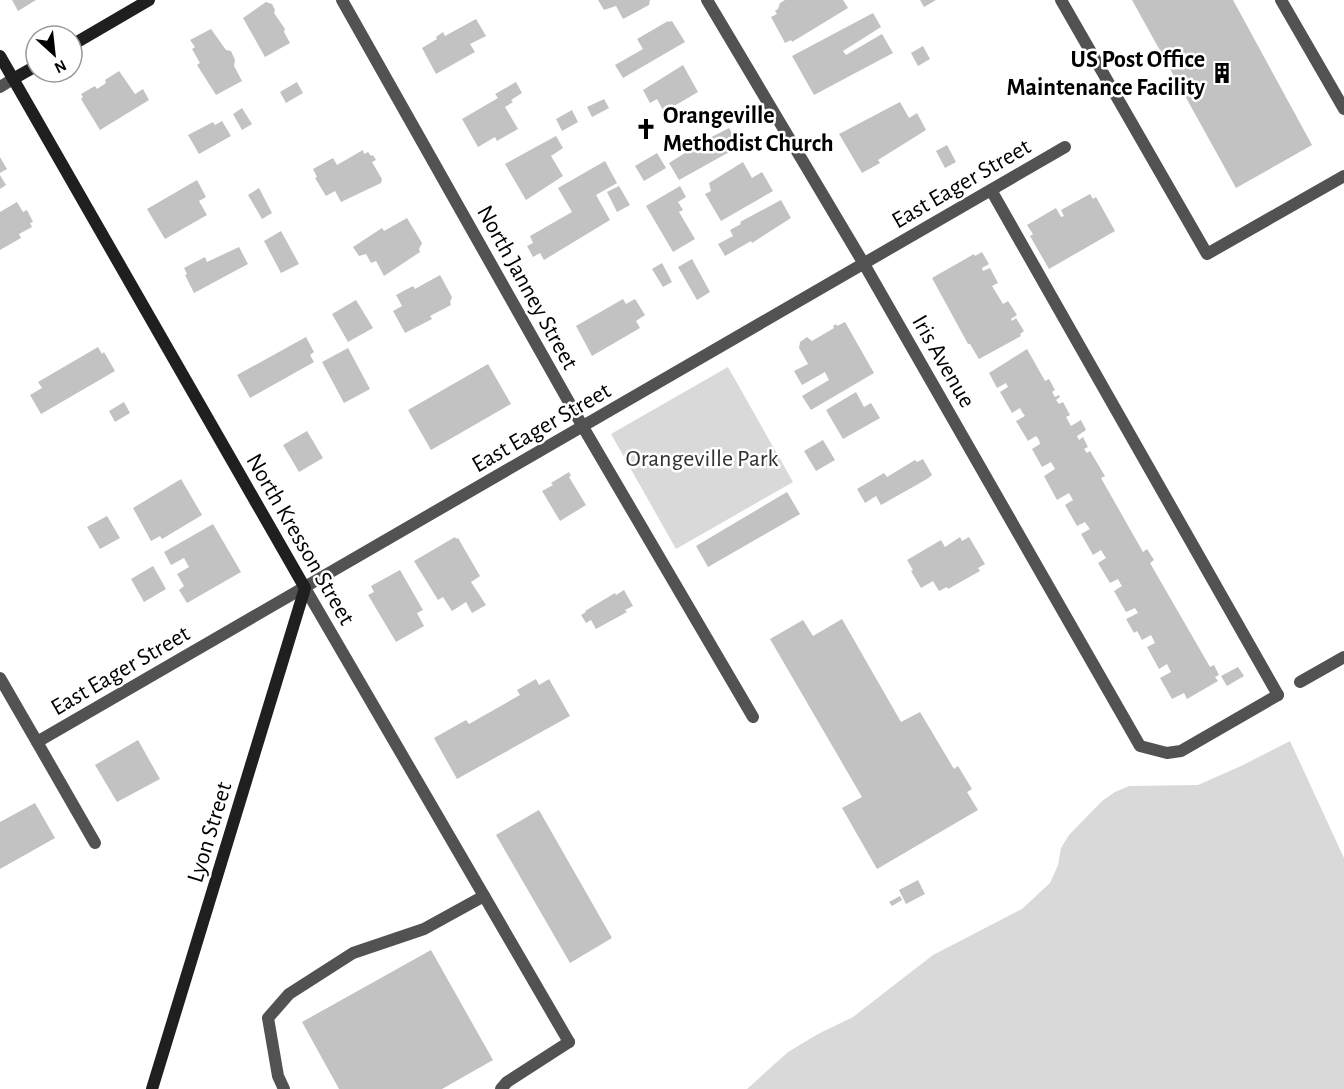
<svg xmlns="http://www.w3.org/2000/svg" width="1344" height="1089" viewBox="0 0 1344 1089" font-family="'Alegreya Sans',sans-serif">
<rect width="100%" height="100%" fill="#fff"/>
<path fill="#d9d9d9" d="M728 367 793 482 676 549 611 434Z
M1290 741 1344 858V1089H747L788 1052 818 1034 853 1017 933 955 1022 909 1050 883 1058 865 1061 848 1069 835 1102 801 1115 792 1129 786 1198 785 1241 766Z"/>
<path fill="#c2c2c2" d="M12 0H36L18 11Z
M598 0H650L649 5 623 19 616 6 604 10Z
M785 0H843L848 8 792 42 791 40 785 43 771 17 777 14 775 11 778 9 780 3Z
M920 0H936L924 7Z
M1132 0H1233L1312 145 1236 188Z
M266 2 272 4 275 10 274 13 285 29 284 32 290 43 265 57 243 18Z
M873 13 881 27 843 51 846 55 882 34 893 53 814 95 792 56Z
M476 19 486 36 470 44 475 52 436 74 422 48 437 39 436 37 443 32 445 36Z
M668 21 669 22 672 21 685 42 623 78 615 65 643 49 637 39Z
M211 29 226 50 231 51 235 60 234 66 242 81 216 95 197 65 200 63 192 49 195 47 190 40Z
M923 46 930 59 918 66 911 53Z
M683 65 698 92 664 112 657 99 650 103 643 90Z
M119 71 135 94 143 89 149 100 100 130 81 99 83 97 81 94 95 86 97 89 106 83 105 80Z
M297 82 303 93 286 103 280 92Z
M516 82 522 93 511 100 513 102 505 107 518 129 497 141 495 137 478 147 462 119 498 98 495 94Z
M604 99 609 108 592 117 587 107Z
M900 102 909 118 917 113 926 130 878 160 880 163 862 173 839 134Z
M242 108 252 124 242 130 233 114Z
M572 110 578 122 562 131 556 119Z
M222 121 231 136 199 154 188 135 213 122 215 125Z
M729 128 740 146 679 180 669 163 693 148 692 147Z
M556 136 563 148 551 156 563 176 526 200 505 164Z
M947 145 956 162 945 168 936 151Z
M363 150 364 154 368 152 371 156 373 155 376 160 372 162 382 179 381 183 341 202 335 191 326 196 315 178 317 177 313 169 333 158 337 165Z
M657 153 666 168 644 181 635 166Z
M0 157 7 169 0 173Z
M605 161 617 183 596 195 610 220 544 260 540 253 533 257 527 246 533 243 530 236 572 212 558 188Z
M743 162 752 178 762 172 773 191 721 221 705 194 711 191 709 183Z
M0 175 6 185 0 189Z
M197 180 206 197 199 201 207 215 165 239 147 209Z
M619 186 630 205 617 212 607 192Z
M680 186 686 197 678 202 683 210 679 212 695 239 673 252 646 206Z
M259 188 272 213 262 219 248 195Z
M1090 194 1093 199 1096 197 1115 231 1049 269 1030 236 1033 234 1027 225 1056 208 1061 217 1064 216 1061 210Z
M781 200 791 218 752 243 751 241 725 256 718 244 733 236 730 230 741 224 740 222Z
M17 202 23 212 27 210 33 222 30 223 32 227 19 234 21 238 0 250V212Z
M407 218 422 243 419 249 420 252 384 276 376 261 371 263 366 254 359 256 353 247 382 228 384 231Z
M281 231 299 264 281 273 264 241Z
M239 247 248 264 194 293 185 275 187 274 184 268 205 257 207 262Z
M982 252 989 264 982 268 983 271 990 268 998 283 992 286 1003 304 1008 301 1017 315 1011 319 1012 321 1016 318 1024 331 1020 334 1021 336 979 359 970 344H968L932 278 974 254 975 256Z
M692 259 710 292 697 300 678 267Z
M662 263 672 282 663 287 652 269Z
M440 275 452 297 450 302 451 305 430 316 432 319 405 333 393 311 402 306 396 295 413 286 415 289Z
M623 299 626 304 635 299 645 315 636 321 640 328 592 356 576 326Z
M356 300 373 328 348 342 332 314Z
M845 322 874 373 811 410 802 396 829 380 825 372 802 385 794 371 808 364 799 348 800 342 807 337 812 341 834 328 833 326 836 324 837 326Z
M306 337 314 352 310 355 314 362 250 398 237 375Z
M98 347 102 354 104 352 115 371 41 414 30 395 42 388 38 382Z
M348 348 370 389 344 403 322 362Z
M1027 349 1045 381 1049 379 1055 390 1052 392 1055 397 1059 395 1060 397 1056 400 1059 404 1063 402 1070 415 1066 417 1071 426 1081 420 1086 430 1077 436 1079 440 1083 437 1088 447 1084 449 1087 453 1090 451 1105 476 1101 478 1143 552 1147 549 1154 560 1150 563 1210 667 1214 665 1219 675 1215 677 1218 681 1187 699 1184 693 1172 699 1160 678 1171 672 1167 664 1159 669 1147 647 1155 643 1151 635 1142 640 1137 631 1134 633 1126 619 1138 613 1135 608 1126 612 1114 591 1122 586 1120 583 1118 579 1110 583 1098 563 1106 558 1104 555 1101 550 1093 555 1081 534 1090 529 1087 525 1085 522 1077 526 1065 505 1073 500 1069 493 1057 500 1044 476 1055 469 1051 462 1042 467 1032 449 1040 444 1039 440 1036 436 1028 441 1016 421 1025 416 1022 412 1020 408 1012 413 1000 392 1008 387 1006 383 997 388 989 373Z
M488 364 511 404 431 450 408 410Z
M856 392 864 407 871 403 880 418 843 439 826 410Z
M124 402 130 413 115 422 109 411Z
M307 431 323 458 299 472 283 445Z
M823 440 835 460 816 471 804 451Z
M923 459 932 475 927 479 881 505 876 496 865 503 857 489 884 473 887 477 915 460 917 462Z
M569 472 571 476 569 477 586 505 560 521 542 491 553 485 551 483Z
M181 479 202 515 162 539 160 536 151 541 133 508Z
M787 492 800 514 708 567 696 546Z
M107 516 120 538 100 549 87 527Z
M213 524 241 572 187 603 179 590 184 586 177 574 189 567 184 558 171 565 164 552Z
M455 537 456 539 458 538 480 576 471 582 486 605 472 613 466 602 452 611 443 597 438 600 414 561Z
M960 537 962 541 969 537 985 564 978 568 980 571 948 589 947 587 939 591 933 581 921 588 911 571 913 570 907 560 941 540 945 547Z
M153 566 166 589 144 602 131 579Z
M400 570 423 610 417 613 424 626 396 642 368 595 374 592 371 586Z
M624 590 633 606 625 610 627 612 596 629 591 620 586 623 581 615 586 612 585 611 615 593 616 595Z
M842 619 901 722 920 712 954 769 958 766 972 789 967 792 978 810 877 869 842 808 862 797 770 639 803 620 813 636Z
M1238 667 1244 676 1227 686 1221 676Z
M536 679 539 685 549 679 570 716 457 779 434 738 466 720 469 724 520 695 517 690Z
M138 740 160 779 117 802 95 765Z
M35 803 55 838 0 869V822Z
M539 810 612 938 570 963 496 835Z
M918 880 925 894 906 904 899 890Z
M900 896 902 900 892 906 889 902Z
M431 950 493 1060 442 1089H339L302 1022Z"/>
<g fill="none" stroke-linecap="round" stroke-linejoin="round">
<path stroke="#525252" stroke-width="12" d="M1061 0 1207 254 1344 176
M1281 0 1344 109
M991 190 1278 695
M37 742 95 843
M284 1089 278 1076 268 1018 289 994 353 953 424 929 484 896
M501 1089 507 1082 569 1042"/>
<path stroke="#525252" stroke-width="12" d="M342 0 583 427 753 717
M707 0 864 264 1140 746 1167 753 1181 751 1278 695
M0 87 13 79
M305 588 569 1042
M0 678 37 742 1065 147
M1300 682 1344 657"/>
<path stroke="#1f1f1f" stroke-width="12" d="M72 45 149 0
M0 56 305 588 152 1089
M13 79 36 66"/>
</g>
<defs>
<symbol id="building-bare" viewBox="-9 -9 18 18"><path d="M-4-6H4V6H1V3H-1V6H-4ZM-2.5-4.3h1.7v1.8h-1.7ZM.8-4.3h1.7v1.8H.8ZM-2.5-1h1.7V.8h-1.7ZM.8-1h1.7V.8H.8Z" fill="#000" stroke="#fff" stroke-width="2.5" paint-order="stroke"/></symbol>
<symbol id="church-bare" viewBox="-9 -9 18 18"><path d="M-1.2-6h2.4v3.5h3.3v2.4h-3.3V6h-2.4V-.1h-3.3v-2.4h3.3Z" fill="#000" stroke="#fff" stroke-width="2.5" paint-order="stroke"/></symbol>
</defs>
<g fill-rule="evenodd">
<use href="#building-bare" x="1207" y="58" width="30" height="30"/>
<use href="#church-bare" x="631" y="114" width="30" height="30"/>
</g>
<g text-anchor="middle" stroke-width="5" stroke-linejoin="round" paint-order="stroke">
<g font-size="24" font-weight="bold" fill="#000" stroke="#fff" text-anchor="end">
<text x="1205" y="67">US Post Office<tspan x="1205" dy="28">Maintenance Facility</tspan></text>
<text x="663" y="123" text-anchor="start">Orangeville<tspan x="663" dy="28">Methodist Church</tspan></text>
</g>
<g font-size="24" fill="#000" stroke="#fff">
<text transform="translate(961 183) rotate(-30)" y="8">East Eager Street</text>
<text transform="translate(528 287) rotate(61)" y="8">North Janney Street</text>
<text transform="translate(944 361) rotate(60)" y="8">Iris Avenue</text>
<text transform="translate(541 427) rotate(-30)" y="8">East Eager Street</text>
<text transform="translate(301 539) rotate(60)" y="8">North Kresson Street</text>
<text transform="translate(120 670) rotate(-30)" y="8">East Eager Street</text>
<text transform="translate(209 832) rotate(-73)" y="8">Lyon Street</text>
</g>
<g font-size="24" fill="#303030" stroke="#fff">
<text x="702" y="466">Orangeville Park</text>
</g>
</g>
<g transform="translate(54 54) rotate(153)"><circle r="28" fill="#ffffff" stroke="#999999" stroke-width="1.5"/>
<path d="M0-4.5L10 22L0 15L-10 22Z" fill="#000000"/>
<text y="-9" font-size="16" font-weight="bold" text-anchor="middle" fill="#000000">N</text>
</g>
</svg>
